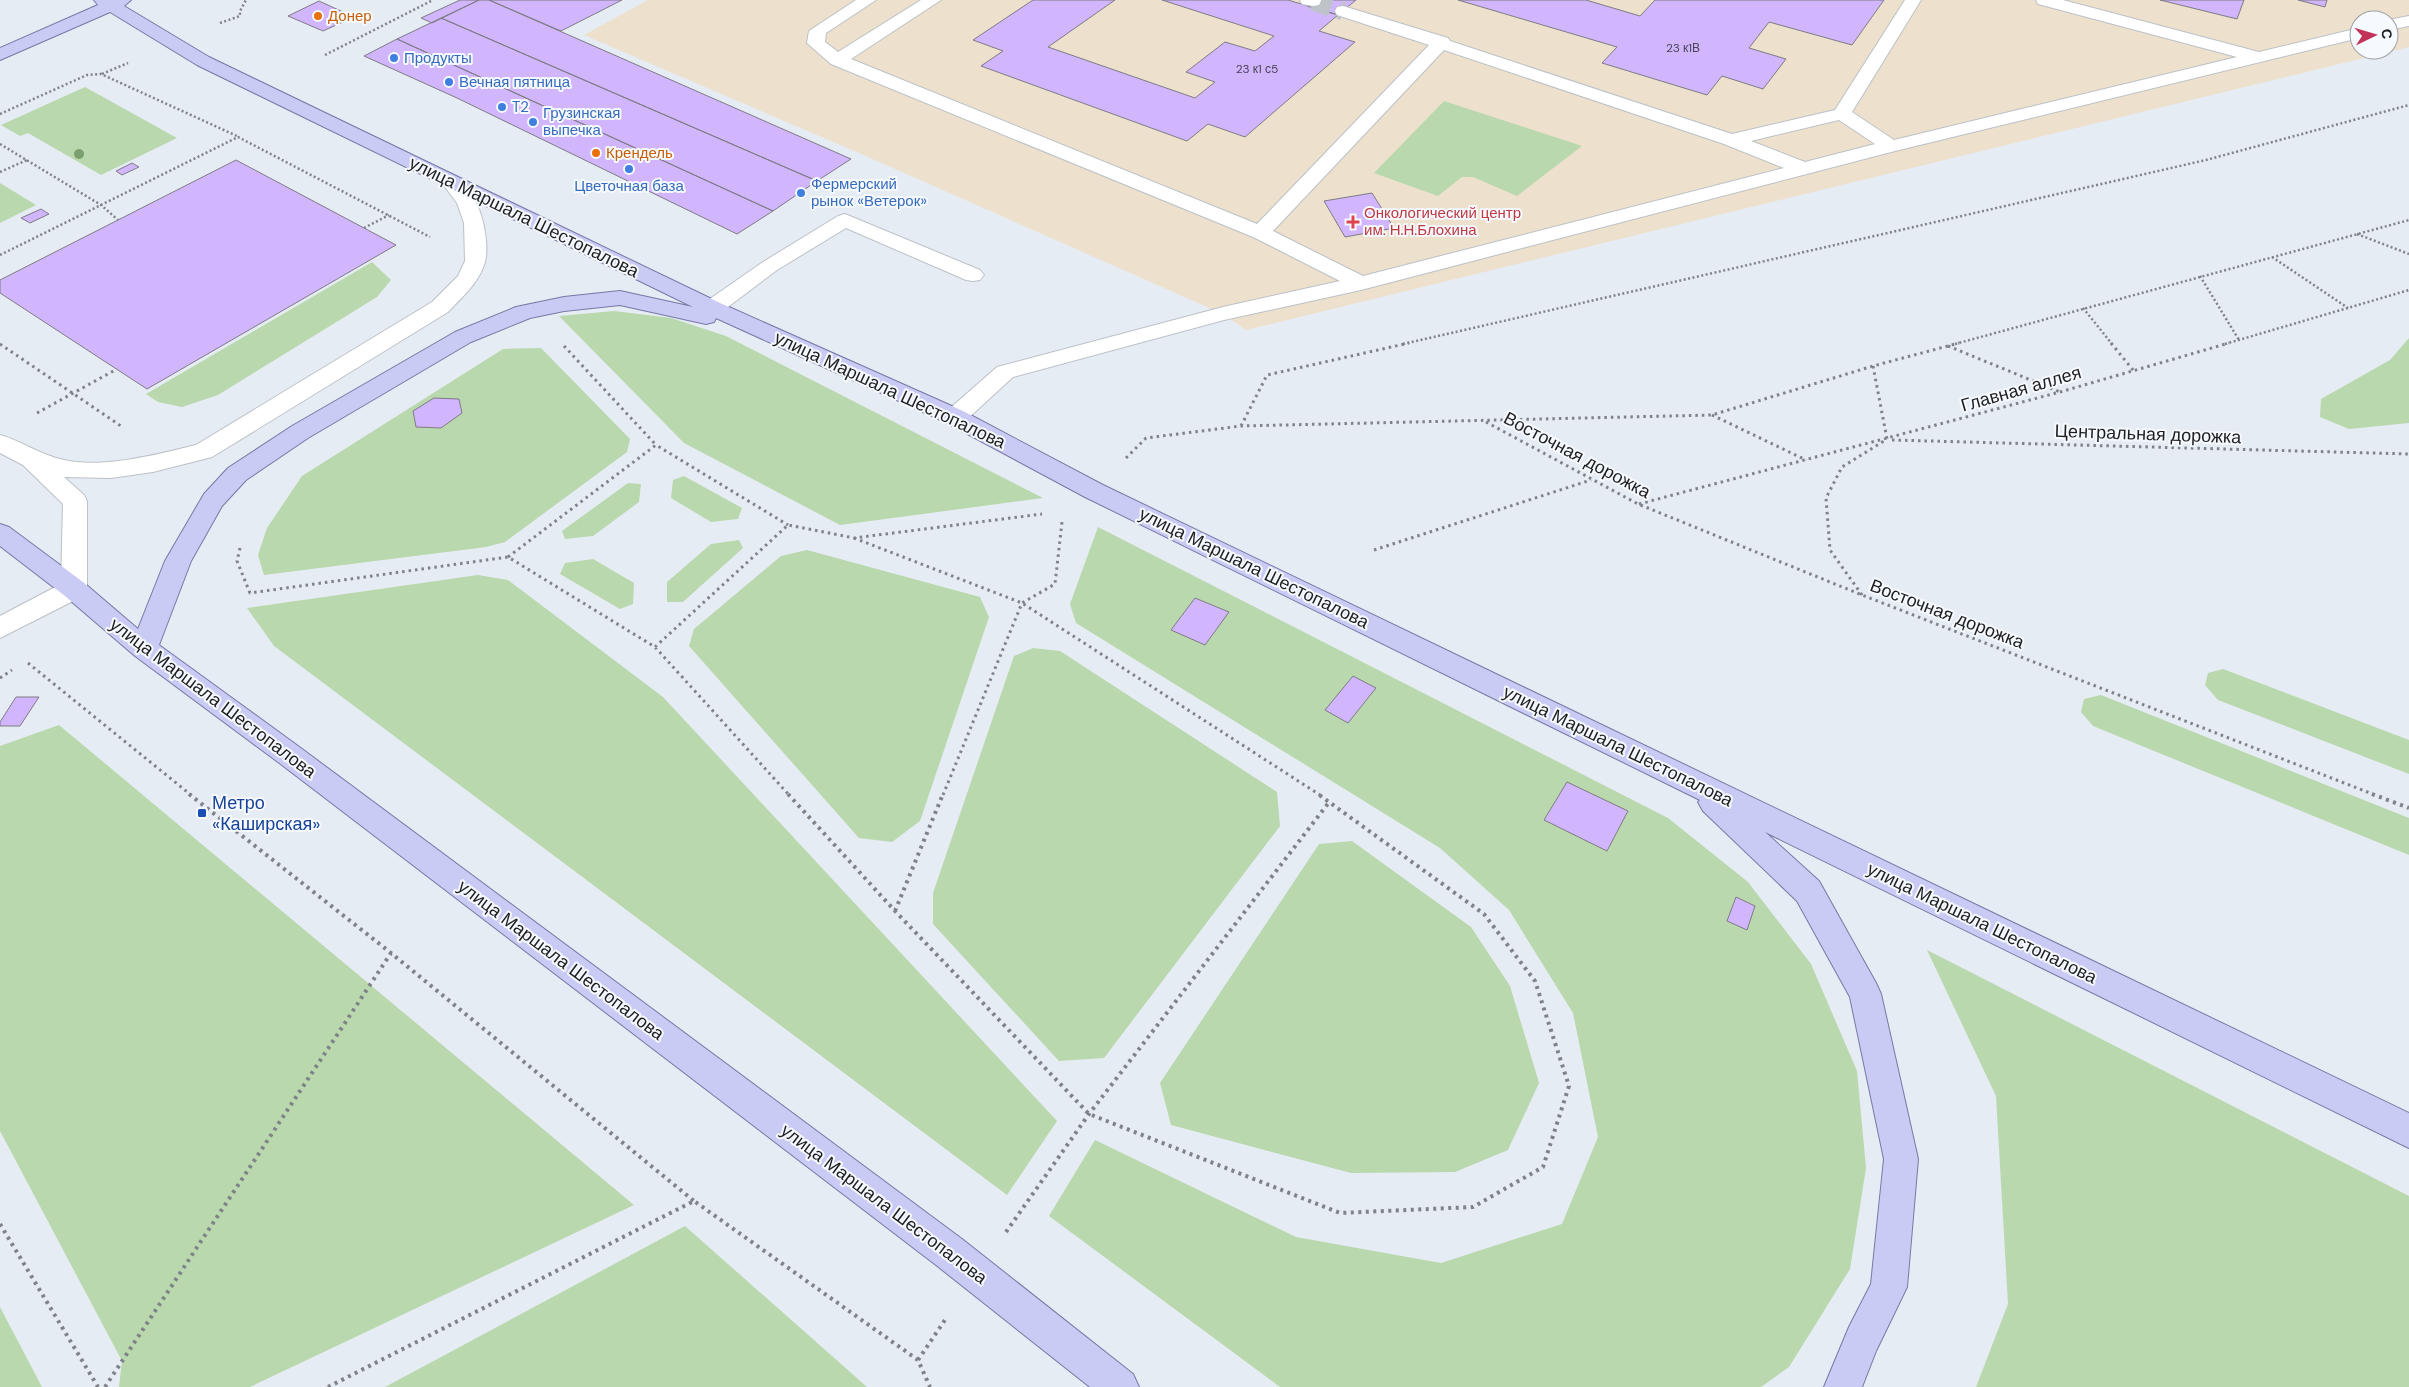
<svg xmlns="http://www.w3.org/2000/svg" width="2409" height="1387" viewBox="0 0 2409 1387" font-family="'DM Sans',sans-serif">
<rect width="100%" height="100%" fill="#e6ecf3"/>
<path fill="#ede0cc" fill-rule="evenodd" d="M648 0H2409V47L1246 330 1223 314 859 153 584 35ZM2359 20H2389V50H2359Z"/>
<path fill="#b9d8ae" d="M85 87 177 138 101 175 28 133 20 136 1 125Z
M1444 101 1582 146 1517 196 1473 177H1462L1438 196 1374 173Z
M0 183 36 205 0 223Z
M372 262 391 280 377 297 218 395 182 407 158 402 146 394Z
M614 311 671 318 726 336 1043 498 840 525 684 443 559 316Z
M2409 338V423L2349 429 2320 417 2321 399 2390 360Z
M541 348 630 439 627 452 505 542 486 547 264 575 258 555 267 528 302 476 503 349Z
M684 476 742 508 738 519 711 522 671 498 673 480Z
M628 483 641 484 639 502 593 536 565 539 562 531Z
M1098 527 1668 818 1748 882 1811 964 1857 1071 1866 1168 1850 1269 1789 1367 1761 1387H1280L1049 1216 1095 1140 1296 1237 1441 1263 1562 1224 1598 1137 1573 1013 1509 910 1440 848 1076 623 1070 604Z
M739 540 743 548 683 602H667V582L711 544Z
M807 550 980 597 989 617 920 821 892 842 859 838 689 646 694 629 781 556Z
M593 559 634 583 633 604 620 609 560 574 565 563Z
M478 575 508 580 663 697 1057 1121 1007 1195 274 646 247 608Z
M1033 648 1060 651 1277 792 1280 826 1104 1058 1059 1061 933 924V893L1014 656Z
M2223 669 2409 740V774L2218 700 2205 685 2208 673Z
M2101 695 2409 818V855L2093 726 2081 712 2084 699Z
M59 725 634 1205 250 1387H119L122 1361 0 1131V746Z
M1352 841 1471 927 1510 986 1539 1083 1508 1150 1455 1172 1351 1173 1171 1125 1160 1083 1319 844Z
M1927 950 2409 1196V1387H1976L2008 1304 1996 1096Z
M685 1226 867 1387H385Z
M0 1307 42 1387H0Z"/>
<path fill="#d1b5fd" stroke="#7e7c83" d="M460 0H479L432 23 421 18Z
M479 0H489L851 159 817 181 441 18Z
M489 0H622L561 31Z
M1033 0H1115L1048 47 1195 98 1215 82 1186 72 1225 42 1255 51 1274 36 1162 0H1288L1338 15 1319 31 1355 42 1245 137 1208 124 1187 141 981 66 1003 51 973 40Z
M1314 0H1356L1338 15 1307 6Z
M1458 0H1586L1640 16 1655 0H1884L1852 45 1769 22 1749 48 1786 59 1763 89 1722 76 1707 95 1602 63 1617 47Z
M2160 0H2244L2237 19Z
M2298 0H2327L2325 7Z
M319 1 354 17 323 31 288 16Z
M441 18 817 181 773 211 397 39Z
M397 39 773 211 737 234 457 98 364 56Z
M236 160 396 245 147 389 0 293V280Z
M132 163 139 167 122 175 116 171Z
M1372 193 1394 228 1345 237 1324 201Z
M41 209 49 214 30 223 21 218Z
M434 398 459 399 462 413 441 428 416 427 413 411Z
M1195 598 1229 612 1205 645 1171 630Z
M1353 676 1376 688 1348 723 1325 710Z
M16 697H39L20 726H0V722Z
M1567 782 1628 811 1607 851 1544 820Z
M1736 897 1755 906 1747 930 1727 921Z"/>
<g fill="none" stroke-linecap="round" stroke-linejoin="round">
<path stroke="#bec3c9" stroke-width="19" stroke-dasharray="19 9" stroke-linecap="butt" d="M1313 1 1343 11"/>
<defs>
<path id="minor" d="M856 0H876L826 33 825 42 838 52 921 0H941L851 59 1257 224 1429 45 1337 15 1335 11 1337 7 1343 6 1448 38 1450 41 1732 134 1835 110 1905 0H1921L1852 112 1894 140 2237 57 2038 4 2036 0H2063L2259 52 2359 28V38L1895 151 1361 290 1224 320 1013 377 963 423 955 425 947 423 943 417 947 411 997 367 1223 307 1340 281 1253 237 831 64 807 43 809 31ZM1444 50 1724 144 1784 168 1363 276 1273 231ZM1839 120 1875 144 1805 162 1751 141Z
M1300 0H1321V1L1319 5 1313 6 1302 4Z
M2409 16V26L2389 30 2388 20Z
M452 177C478 184 491 239 485 262 479 283 462 297 448 312L212 457 153 472 111 478 64 477 84 495 87 501V589L83 596 0 638V616L61 584 63 504 23 465 0 453V435C22 441 40 455 64 460 103 469 159 454 196 445L432 302 458 276 465 261 464 223 457 203 442 183 445 179Z
M845 214 980 270 984 275 980 280 973 281 966 280 846 228 777 270 720 313 712 315 704 313 701 308 704 303 763 262 838 216Z"/>
<path id="major" d="M94 0H131L124 6 209 57 720 303 963 411 1103 485 2409 1113V1148L1765 832 1819 881 1876 983 1881 994 1918 1159 1907 1287 1876 1351 1862 1387H1824L1849 1327 1871 1284 1884 1159 1850 997 1797 901 1703 811 1698 802 1700 800 1085 497 947 423 716 318 714 322 706 324 620 305 564 311 530 318 471 342 308 438 246 480 222 506 191 561 159 645 298 746 962 1239 1133 1374 1139 1387H1090L936 1265 278 762 135 656 65 596 0 546V524L9 527 83 582 138 629 165 561 204 494 228 468 292 426 455 332 516 307 564 297 620 291 693 307 197 65 110 12 0 60V48L98 5Z"/>
</defs>
<use href="#minor" stroke="#bbc1c7" stroke-width="2"/>
<use href="#major" stroke="#7679a5" stroke-width="2"/>
<path stroke="#7f8388" stroke-width="2.5" stroke-dasharray="2 2.5" stroke-linecap="butt" d="M220 23 240 16V11L246 0
M325 55 433 0
M102 74 128 63
M0 114 87 75 101 74 237 136
M0 144 101 205 118 220
M0 172 27 160
M364 228 389 215
M2357 234 2409 254
M0 255 238 137 430 237
M2272 257 2348 308
M2200 276 2239 340
M2083 308 2112 344
M1403 344 2206 160 2409 105
M1955 344 2409 220
M2225 344 2409 290"/>
<path stroke="#7f8388" stroke-width="3" stroke-dasharray="2.5 4" stroke-linecap="butt" d="M2111 343 2133 370
M0 344 121 426
M564 346 656 445
M1948 346 2060 392
M1873 366 1887 439
M37 413 117 369
M1712 415 1806 460
M1486 422 1638 504 1862 595 2375 795
M1241 426 1267 375 1409 343
M1892 440 2409 454
M1126 458 1146 438 1241 426 1712 415 1873 366 1959 343
M1639 504 2060 392 2229 343
M854 538 1022 603 1320 795
M240 548 237 561 250 593 508 557 655 647 789 795
M1374 550 1591 480
M508 557 656 445 788 525
M1862 595 1830 550 1826 498 1842 467 1884 441
M655 647 788 525 854 538 1042 514
M28 663 191 795
M0 678 12 670
M943 795 1022 603 1055 584 1062 522"/>
<path stroke="#7f8388" stroke-width="4" stroke-dasharray="3 4.5" stroke-linecap="butt" d="M189 794 391 953 694 1201
M788 794 895 911 1089 1114 1340 1213 1473 1207 1543 1167 1569 1086 1535 981 1484 914 1318 794
M2372 794 2409 808
M895 911 943 794
M0 1224 98 1387
M1006 1232 1089 1114 1330 801
M918 1360 947 1317
M105 1387 391 953
M328 1387 694 1201 918 1360 930 1387"/>
<use href="#minor" fill="#fff" fill-rule="evenodd"/>
<use href="#major" fill="#cacbf4" fill-rule="evenodd"/>
</g>
<circle fill="#7c9f6e" cx="79" cy="154" r="5"/>
<g fill="#e8710a" stroke="#f6f9fe" stroke-width="2">
<circle cx="318" cy="16" r="5"/>
<circle cx="596" cy="153" r="5"/>
</g>
<g fill="#3f7fe0" stroke="#f6f9fe" stroke-width="2">
<circle cx="394" cy="58" r="5"/>
<circle cx="449" cy="82" r="5"/>
<circle cx="502" cy="107" r="5"/>
<circle cx="533" cy="122" r="5"/>
<circle cx="629" cy="169" r="5"/>
<circle cx="801" cy="193" r="5"/>
</g>
<path fill="#e0444e" stroke="#f6f9fe" stroke-width="2" d="M1350.5 214.5h5v5h5v5h-5v5h-5v-5h-5v-5h5z"/>
<rect fill="#1a4fb4" stroke="#f6f9fe" stroke-width="2" x="197" y="808" width="10" height="10" rx="2.5"/>
<g text-anchor="middle" stroke-width="4" stroke-linejoin="round" paint-order="stroke">
<g font-size="12" fill="#4a4458">
<text x="1683" y="52">23 к1В</text>
<text x="1257" y="73">23 к1 с5</text>
</g>
<g font-size="15" fill="#c56008" stroke="#f6f9fe" text-anchor="start">
<text x="328" y="21">Донер</text>
<text x="606" y="158">Крендель</text>
</g>
<g font-size="15" fill="#366cbe" stroke="#f6f9fe" text-anchor="start">
<text x="404" y="63">Продукты</text>
<text x="459" y="87">Вечная пятница</text>
<text x="512" y="112">T2</text>
<text x="543" y="118">Грузинская<tspan x="543" dy="17">выпечка</tspan></text>
<text x="811" y="189">Фермерский<tspan x="811" dy="17">рынок «Ветерок»</tspan></text>
<text x="629" y="191" text-anchor="middle">Цветочная база</text>
</g>
<g font-size="15" fill="#be3a42" stroke="#f6f9fe" text-anchor="start">
<text x="1364" y="218">Онкологический центр<tspan x="1364" dy="17">им. Н.Н.Блохина</tspan></text>
</g>
<g font-size="18" fill="#1d1f21" stroke="#f6f9fe">
<text transform="translate(524 217) rotate(26)" y="6">улица Маршала Шестопалова</text>
<text transform="translate(2021 389) rotate(-16)" y="6">Главная аллея</text>
<text transform="translate(890 390) rotate(25)" y="6">улица Маршала Шестопалова</text>
<text transform="translate(2148 434) rotate(2)" y="6">Центральная дорожка</text>
<text transform="translate(1577 455) rotate(28)" y="6">Восточная дорожка</text>
<text transform="translate(1254 568) rotate(26)" y="6">улица Маршала Шестопалова</text>
<text transform="translate(1947 614) rotate(21)" y="6">Восточная дорожка</text>
<text transform="translate(213 698) rotate(37)" y="6">улица Маршала Шестопалова</text>
<text transform="translate(1618 746) rotate(26)" y="6">улица Маршала Шестопалова</text>
<text transform="translate(1982 923) rotate(26)" y="6">улица Маршала Шестопалова</text>
<text transform="translate(561 960) rotate(37)" y="6">улица Маршала Шестопалова</text>
<text transform="translate(884 1204) rotate(37)" y="6">улица Маршала Шестопалова</text>
</g>
<g font-size="18" fill="#164399" stroke="#f6f9fe" text-anchor="start">
<text x="212" y="809">Метро<tspan x="212" dy="21">«Каширская»</tspan></text>
</g>
</g>
<g transform="translate(2374 35) rotate(85)"><circle r="24" fill="#f6f9fe" stroke="#9fa2a6"/>
<path d="M0-4L9 19L0 12L-9 19Z" fill="#c2335a"/>
<text y="-8" font-size="14" font-weight="bold" text-anchor="middle" fill="#1d1f21">С</text>
</g>
</svg>
